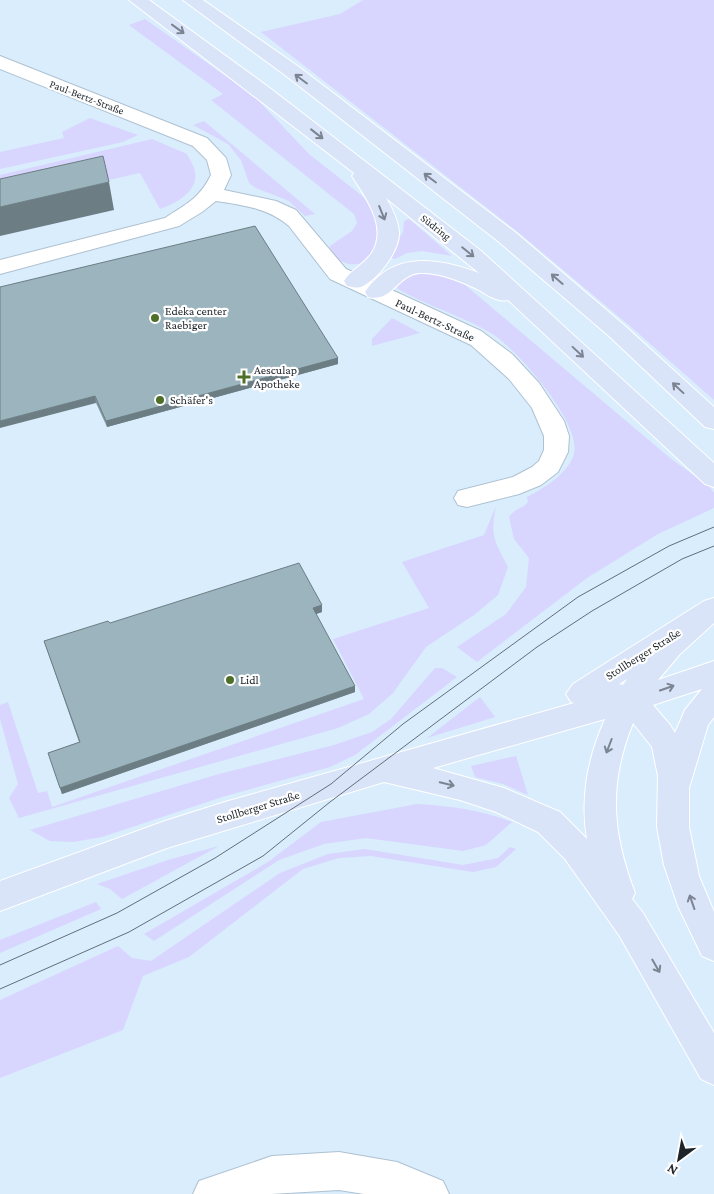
<svg xmlns="http://www.w3.org/2000/svg" width="714" height="1194" viewBox="0 0 714 1194" font-family="'Crimson Pro',serif">
<rect width="100%" height="100%" fill="#d9edfd"/>
<path fill="#d8d5fe" d="M363 0H714V400L630 326 518 232 261 32 340 14Z
M145 19 254 96 309 154 361 195 379 212C379 222 380 235 377 244 370 268 347 270 331 254L330 246 352 231 357 223 354 214 211 100 223 94 129 25Z
M90 118 138 135 123 142 0 169V152L64 138 62 132Z
M204 121 315 214 305 216 289 201 256 188 249 183 241 160 228 144 193 125Z
M152 139 187 154C190 160 194 166 195 172 199 192 174 204 160 209L140 173 0 204V175Z
M409 219 452 256 422 251 407 253 395 259 387 256 403 232 404 221Z
M436 264 464 284 670 458 710 487 714 493V508L658 534 587 578 477 662 457 647 506 614 526 587 529 558 514 539 509 517C514 509 522 509 528 502L527 497C544 488 568 474 574 454 582 423 516 348 491 333 461 315 427 306 398 289L395 281Z
M392 318 420 333 372 346V339Z
M496 506C490 536 494 540 508 567L498 595 474 615 426 647 393 693 369 714 338 728 19 818 9 798 18 784 0 719V705L8 702 38 793 47 791 52 807 364 699 333 639 429 608 402 562 484 535Z
M435 668H442L457 677 355 755 330 767 222 797 102 837 73 842 50 841 30 830 219 774 334 745 372 732 391 719Z
M480 697 495 717 427 738Z
M516 756 528 795 503 784 475 777 471 766Z
M417 804C450 806 481 810 512 822L486 845 463 851 366 838 324 844 279 860 154 941 144 934 268 862 321 822Z
M219 846 122 899 110 889 97 884 171 859Z
M510 847 516 849 496 867 473 872 371 856 339 858 303 869 189 957 143 976 123 1030 0 1078V1000L118 946 132 958 151 961 280 873 328 854 365 849 463 865 498 858Z
M96 902 101 909 0 953V940Z"/>
<g fill="none" stroke-linecap="round" stroke-linejoin="round">
<defs>
<path id="minor" d="M0 56 207 138 226 158 231 175 224 190 276 201 296 210 346 269 481 331 512 354 539 383 564 421 569 436 568 452 558 472 541 485 519 494 467 507 458 505 454 498 458 491 513 477 532 467 539 461 544 450V436L532 408 509 379 471 345 330 279 289 226C268 208 243 205 216 201L202 212 179 226 0 274V260L165 218C186 204 199 199 211 175L207 160 193 146 0 69Z
M339 1152 397 1162 443 1181 449 1194H364L339 1190 271 1194H193L199 1181 272 1156Z"/>
<path id="major" d="M129 0H149L271 89 480 250 714 463V487L705 484 508 300C497 303 485 293 475 288 458 280 438 272 419 273 397 275 392 303 368 297L365 292C393 250 439 258 479 273L386 198C392 208 398 220 399 232 400 250 379 278 363 286 357 289 353 287 347 286L344 281C351 270 364 264 371 254 389 228 366 198 352 176L354 173Z
M183 0H203L299 67 515 232 625 326 714 407V429L705 427 609 336 499 242 285 75Z
M714 598V623L680 654 658 680 714 661V717L708 725 689 788V827L699 876 714 912V961L702 956 678 906 664 865 657 827 658 776 652 747 633 723C608 784 612 833 635 893L632 899 643 913 714 1033V1085L701 1079 619 935 565 859 538 832 496 812 460 800 384 782 167 848 0 911V881L165 821 225 802 574 703 571 702 566 694 573 684 704 601ZM627 679 623 685 619 684ZM702 689 685 710 675 733 670 725 653 705ZM605 719C588 758 580 796 587 839L560 812 504 788 433 768Z"/>
</defs>
<use href="#minor" stroke="#aec1d1" stroke-width="2"/>
<use href="#major" stroke="#fff" stroke-width="2"/>
<use href="#minor" fill="#fff" fill-rule="evenodd"/>
<use href="#major" fill="#dae4f9" fill-rule="evenodd"/>
<path stroke="#626e78" stroke-width="1" d="M0 965 117 913 215 858 331 784 403 724 578 597 669 546 714 527
M0 989 129 932 263 856 330 802 537 647 592 611 682 559 714 546"/>
</g>
<path fill="#859ba3" d="M0 287 338 358V364L107 427 96 403Z
M322 605V612L316 614 355 692 62 794 48 753 79 742 44 641 110 623Z"/>
<path fill="#6c7e84" d="M109 182 114 210 0 236V207Z
M338 358V364L107 427 106 421Z
M95 396 96 403 0 428V421Z
M322 605V612L313 615V608Z
M355 686V692L62 794 60 788Z"/>
<path fill="#9bb4bd" stroke="#6c7e84" d="M103 156 109 182 0 207V179Z
M255 226 338 358 106 421 95 396 0 421V287Z
M299 563 322 605 313 608 355 686 60 788 48 753 80 742 44 641 108 621 110 623Z"/>
<defs><path id="oneway-shaft" d="M-6 0H5M1.5-3L5.5 0L1.5 3" fill="none" stroke-width="1.6" stroke-linecap="round" stroke-linejoin="round" transform="scale(1.25)"/></defs>
<g stroke="#7c8492">
<use href="#oneway-shaft" transform="translate(178 29) rotate(36)"/>
<use href="#oneway-shaft" transform="translate(301 79) rotate(-143)"/>
<use href="#oneway-shaft" transform="translate(317 134) rotate(38)"/>
<use href="#oneway-shaft" transform="translate(430 178) rotate(-143)"/>
<use href="#oneway-shaft" transform="translate(382 213) rotate(68)"/>
<use href="#oneway-shaft" transform="translate(468 252) rotate(39)"/>
<use href="#oneway-shaft" transform="translate(557 279) rotate(-139)"/>
<use href="#oneway-shaft" transform="translate(578 352) rotate(43)"/>
<use href="#oneway-shaft" transform="translate(678 388) rotate(-137)"/>
<use href="#oneway-shaft" transform="translate(667 688) rotate(-19)"/>
<use href="#oneway-shaft" transform="translate(609 746) rotate(111)"/>
<use href="#oneway-shaft" transform="translate(447 784) rotate(13)"/>
<use href="#oneway-shaft" transform="translate(692 902) rotate(-109)"/>
<use href="#oneway-shaft" transform="translate(656 966) rotate(60)"/>
</g>
<g fill="#4d6f27" stroke="#fff" stroke-width="2">
<circle cx="155" cy="318" r="5"/>
<path d="M241.5 369.5h5v5h5v5h-5v5h-5v-5h-5v-5h5z"/>
<circle cx="160" cy="400" r="5"/>
<circle cx="230" cy="680" r="5"/>
</g>
<g text-anchor="middle" stroke-width="4.5" stroke-linejoin="round" paint-order="stroke">
<g font-size="11" fill="#1d242a" stroke="#fff">
<text transform="translate(87 97) rotate(21)" y="4">Paul-Bertz-Straße</text>
<text transform="translate(436 227) rotate(38)" y="4">Südring</text>
</g>
<g font-size="12" fill="#1d242a" stroke="#fff" text-anchor="start">
<text x="165" y="315">Edeka center<tspan x="165" dy="14">Raebiger</tspan></text>
<text x="254" y="374">Aesculap<tspan x="254" dy="14">Apotheke</tspan></text>
<text x="170" y="404">Schäfer's</text>
<text x="240" y="684">Lidl</text>
</g>
<g font-size="12" fill="#1d242a" stroke="#fff">
<text transform="translate(435 320) rotate(25)" y="4">Paul-Bertz-Straße</text>
<text transform="translate(643 654) rotate(-32)" y="4">Stollberger Straße</text>
<text transform="translate(258 807) rotate(-17)" y="4">Stollberger Straße</text>
</g>
</g>
<g transform="translate(679 1159) rotate(212)" stroke="#ffffff" stroke-width="4" paint-order="stroke">
<path d="M0-4L9 19L0 12L-9 19Z" fill="#1d242a"/>
<text y="-8" font-size="14" font-weight="bold" text-anchor="middle" fill="#1d242a">N</text>
</g>
</svg>
